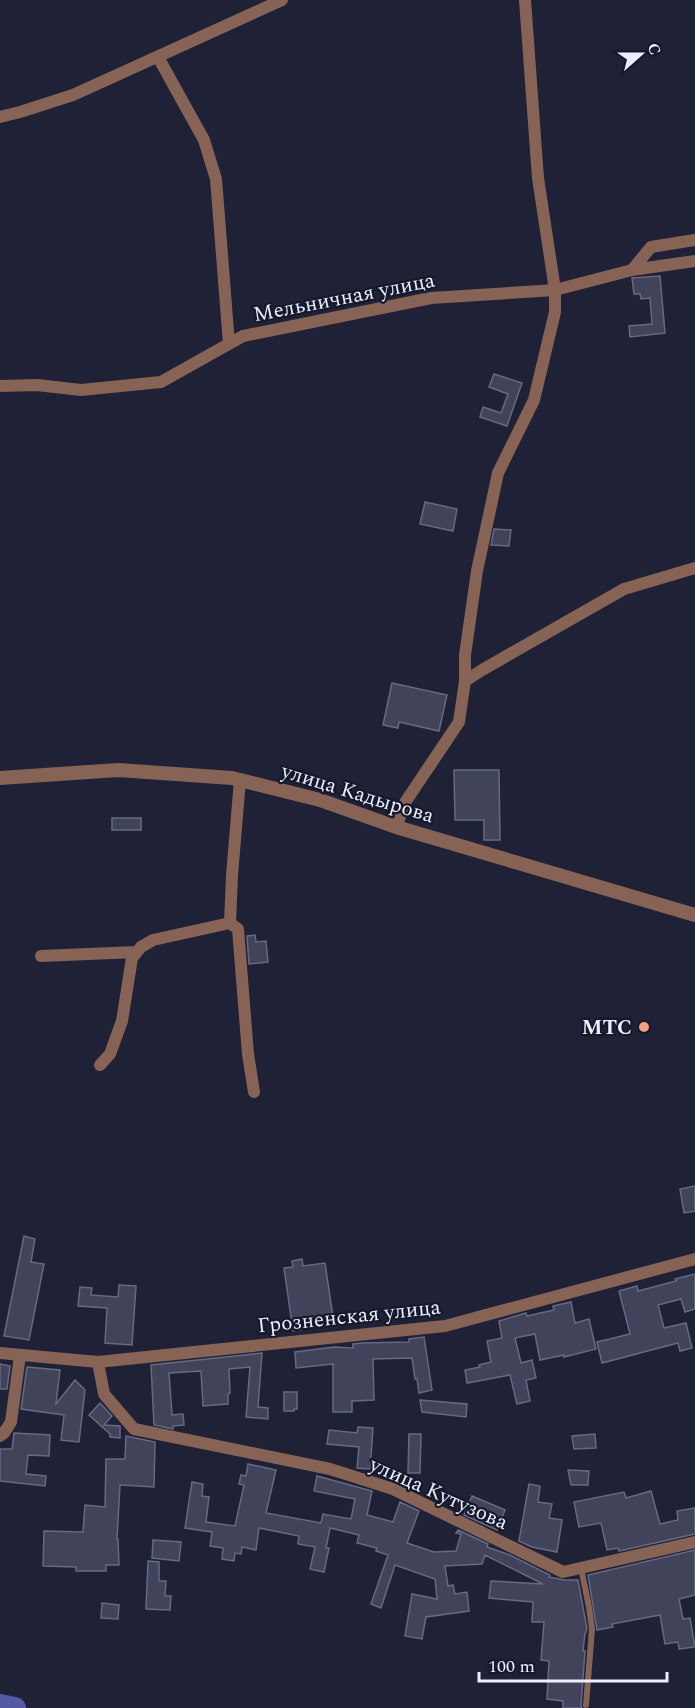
<svg xmlns="http://www.w3.org/2000/svg" width="695" height="1708" viewBox="0 0 695 1708" font-family="Spectral,serif">
<rect width="100%" height="100%" fill="#1f2136"/>
<g fill="none" stroke-linecap="round" stroke-linejoin="round">
<path stroke="#565aa3" stroke-width="22" d="M0 1705 15 1708"/>
</g>
<path fill="#40435a" stroke="#666982" stroke-width="1.5" d="M660 276 665 333 630 337 629 326 652 324 650 298 641 299 640 294H634L632 278Z
M494 374 522 383 507 426 480 417 483 407 501 413 508 394 489 387Z
M425 502 457 509 453 531 420 524Z
M494 529 511 530 509 546 491 545Z
M392 683 447 695 439 731 399 722 398 728 383 725Z
M454 770H499L500 840H484V820H455Z
M112 818H141V830H112Z
M255 935 256 942 266 941 268 962 249 964 247 936Z
M695 1186V1211L684 1213 680 1189Z
M24 1236 35 1239 31 1262 44 1264 29 1340 4 1336Z
M302 1259 303 1266 325 1263 334 1324 293 1331 284 1268 293 1267 292 1261Z
M695 1274V1309L685 1312 681 1299 658 1305 664 1328 686 1323 692 1348 680 1351 678 1343 602 1363 597 1342 630 1334 619 1291 637 1286 638 1291 676 1281 675 1279Z
M119 1285 136 1286 132 1345 105 1343 107 1308 78 1306 80 1287 92 1288 91 1295 118 1297Z
M571 1302 575 1323 589 1319 596 1349 564 1357V1355L540 1360 535 1334 515 1338 521 1363 532 1360 536 1378 526 1380 530 1401 517 1404 510 1375 467 1383 465 1370 480 1367 479 1365 491 1362 487 1341 502 1338 499 1321 526 1313 527 1316 554 1310 553 1306Z
M424 1337 432 1390 419 1393 417 1379H415L412 1358 373 1359 374 1400 352 1401V1412H333V1364L296 1368 295 1352 334 1347 353 1348V1344L361 1343 409 1342V1339Z
M262 1353 258 1407 268 1408V1419L246 1417 250 1367 229 1369 230 1393 228 1394V1404L203 1406 201 1371 169 1373 172 1415 183 1414 184 1425 173 1426V1429L154 1425 151 1365Z
M0 1364 10 1366 7 1389H0Z
M27 1367 60 1370 56 1404 75 1380 85 1390 79 1442 61 1440 64 1415 21 1409Z
M284 1392H297V1409H294V1411H284Z
M420 1400 467 1404 466 1417 422 1412Z
M100 1403 112 1416 104 1425 120 1426V1438L110 1437V1434L89 1415Z
M358 1427 373 1428 370 1469 357 1468 359 1447 327 1444 329 1430 357 1433Z
M14 1433 50 1435 49 1456 28 1455 26 1474 46 1476 45 1486 0 1481V1449H12Z
M409 1434H421L420 1473H408Z
M595 1434 596 1448 574 1449 572 1436Z
M126 1436 155 1442 154 1487 120 1485 117 1539H118L119 1565H106V1571H76V1567L43 1566 44 1531 83 1532 85 1505 105 1507 106 1459H125Z
M248 1464 276 1470 266 1513 321 1523 323 1514 351 1519 355 1499 314 1491 317 1476 372 1491 367 1515 393 1522 400 1502 419 1511 407 1543 434 1552 456 1551 461 1534 456 1533 458 1530 488 1544 487 1547 510 1555 550 1575 549 1577 564 1580H578L587 1629 586 1632 585 1633 583 1651H585L581 1705 582 1708H563V1701L547 1699 549 1661 541 1660 544 1622H532L533 1602 489 1598 491 1581 543 1584 485 1555 482 1564 445 1566 448 1586 453 1585 455 1594 467 1592 469 1611 426 1617 422 1639 405 1636 412 1594 437 1599 435 1579 395 1565 381 1608 371 1604 388 1555 376 1551 377 1548 357 1543 359 1535 330 1528 326 1548H329L324 1572 310 1569 315 1547 298 1544 299 1536 259 1528 256 1550 242 1547 241 1554 235 1553 234 1561 222 1559 223 1548 210 1546 212 1532 185 1528 192 1482 203 1484 202 1496 209 1497 206 1522 235 1526 244 1485 239 1484 241 1475 246 1476Z
M568 1470 589 1471 588 1485H571Z
M529 1484 540 1486 538 1502 552 1504 549 1518 562 1520 557 1552 532 1547 519 1541Z
M651 1491 660 1524 678 1520 677 1511 695 1508V1534L619 1551 618 1548 607 1550 601 1523 579 1527 574 1502 624 1492 626 1498Z
M472 1496 505 1510 497 1530 464 1515Z
M153 1540 181 1542 179 1561 152 1558Z
M695 1550V1595L679 1599 683 1619 690 1618 695 1647 679 1649 678 1642 665 1644 660 1615 612 1624 613 1627 597 1630 588 1575Z
M148 1561 159 1562V1581H166L165 1596H171L170 1610 146 1609Z
M102 1603 119 1605 118 1619 101 1618Z"/>
<g fill="none" stroke-linecap="round" stroke-linejoin="round">
<path stroke="#876355" stroke-width="6" d="M581 1568 589 1607 592 1629 586 1705"/>
<path stroke="#876355" stroke-width="12" d="M158 57 204 140 216 179 229 344
M0 117 20 112 73 95 282 0
M632 270 695 261
M0 386 37 385 81 390 161 382 243 336 431 298 555 290 632 270 651 247 695 240
M465 681V655L477 571 498 473 534 400 555 312V290L538 178 525 0
M396 827 406 801 459 722 465 681 482 670 624 589 695 568
M230 923 238 929 248 1054 254 1092
M230 923 232 875 240 780
M41 956 136 952
M100 1065 110 1054 122 1021 132 958 141 947 153 940 230 923
M0 1353 98 1362 445 1326 695 1259
M98 1362 104 1394 134 1429 330 1469 393 1489 563 1572 695 1542
M0 1436 4 1433 11 1422 20 1355"/>
<path stroke="#876355" stroke-width="14" d="M0 778 118 770 232 778 320 800 396 827 695 915"/>
</g>
<circle fill="#f2a07f" stroke="#16182c" stroke-width="2" cx="644" cy="1027" r="6"/>
<g text-anchor="middle" stroke-width="4.5" stroke-linejoin="round" paint-order="stroke">
<g font-size="21" fill="#edeffe" stroke="#16182c">
<text transform="translate(344 297) rotate(-11)" y="7">Мельничная улица</text>
<text transform="translate(358 793) rotate(17)" y="7">улица Кадырова</text>
<text transform="translate(349 1316) rotate(-6)" y="7">Грозненская улица</text>
<text transform="translate(439 1493) rotate(24)" y="7">улица Кутузова</text>
</g>
<g font-size="21" font-weight="bold" fill="#edeffe" stroke="#16182c" text-anchor="end">
<text x="632" y="1034">МТС</text>
</g>
</g>
<g transform="translate(641 54) rotate(69)" stroke="#16182c" stroke-width="4.5" paint-order="stroke">
<path d="M0-4.5L10 22L0 15L-10 22Z" fill="#edeffe"/>
<text y="-9" font-size="16" font-weight="bold" text-anchor="middle" fill="#edeffe">С</text>
</g>
<path d="M479 1672v9h188v-9" fill="none" stroke="#edeffe" stroke-width="3"/>
<text x="488" y="1672" font-size="18" fill="#edeffe" stroke="#16182c" stroke-width="4.5" paint-order="stroke">100 m</text>
</svg>
